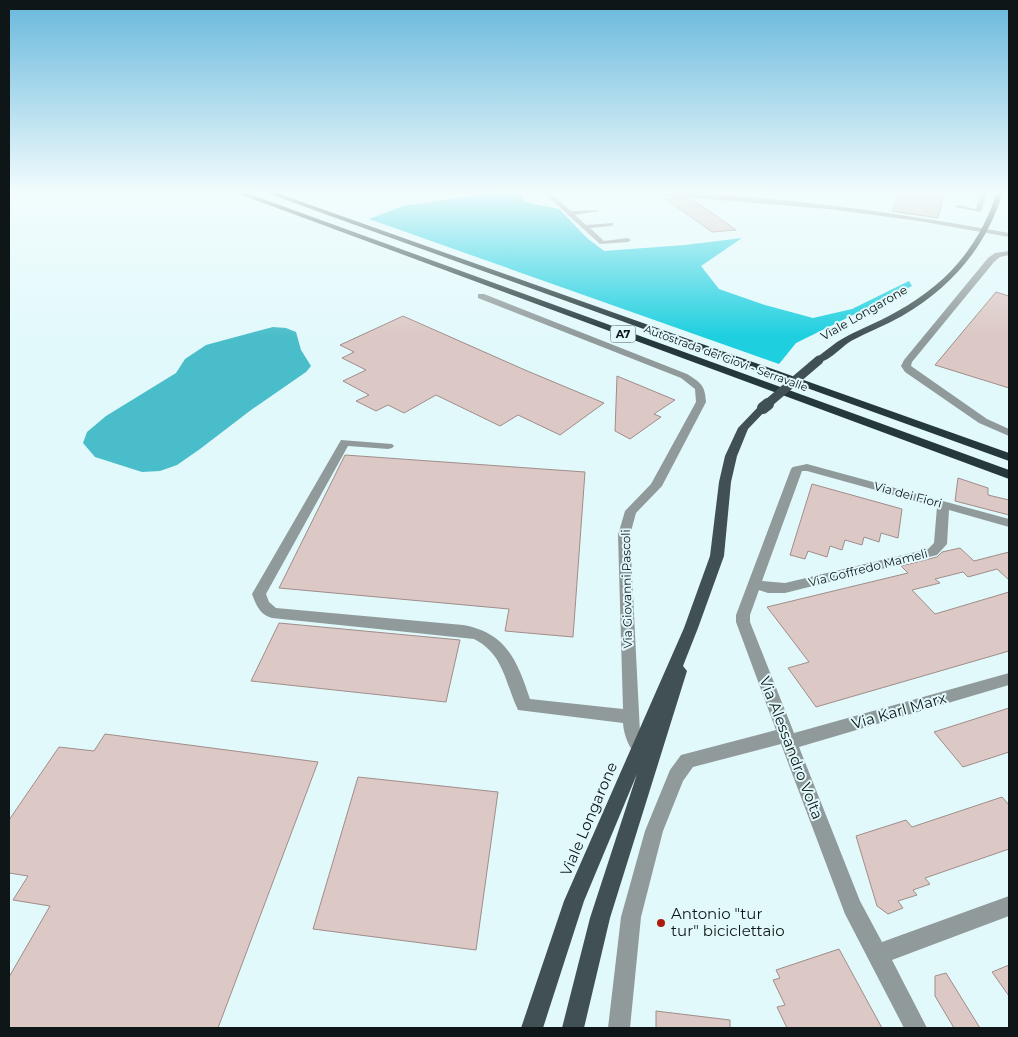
<svg xmlns="http://www.w3.org/2000/svg" width="1018" height="1037" viewBox="0 0 1018 1037" font-family="Montserrat,sans-serif">
<rect width="100%" height="100%" fill="#e2f9fb"/>
<path fill="#1dcfdf" d="M496 192H521L524 202 559 209 587 238 604 251 685 245 742 238 701 266 719 289 765 305 813 318 852 309 909 281 912 286 796 343 779 364 369 219 403 206Z"/>
<path fill="#49bdc9" d="M273 327 286 328 296 332 301 350 311 366 306 372 251 410 200 449 177 465 160 471 142 472 95 457 83 443 87 432 106 416 176 373 185 359 206 345Z"/>
<path fill="#dcc8c4" stroke="#a08d89" d="M900 192 943 196 938 218 892 211Z
M674 198 689 199 705 208 736 230 712 232 666 199Z
M996 292 1009 296V388L935 365Z
M403 316 525 370 604 403 560 435 518 415 500 426 436 395 404 413 388 405 376 411 356 401 369 395 343 381 366 370 342 358 354 352 340 345Z
M617 376 675 400 654 414 661 417 630 439 615 431Z
M345 455 585 472 573 637 505 631 509 609 279 588Z
M958 478 988 488V495L1009 500V515L955 501Z
M812 484 902 509 898 538 881 533 879 542 864 537 862 545 845 540 842 550 830 546 827 557 808 551 805 559 790 555Z
M960 548 974 561 1009 552V580L997 569 968 577 963 572 935 579 940 583 912 590 935 614 1009 592V651L816 707 788 668 809 662 767 607 908 573 901 566 937 557 942 552Z
M279 623 460 640 446 702 251 681Z
M1009 708V752L963 767 934 732Z
M105 734 318 762 218 1028H9V977L50 906 13 900 28 876 9 873V820L59 747 94 751Z
M358 777 498 792 476 950 313 929Z
M1002 797 1009 805V849L925 878 930 884 913 890 917 895 898 901 903 908 888 914 877 906 856 836 906 820 912 827Z
M839 949 882 1028H787L777 1007 785 1005 773 980 780 978 776 970Z
M1009 965V996L992 972Z
M946 973 980 1028H954L935 996V976Z
M656 1011 730 1020V1028H656Z"/>
<g fill="none" stroke-linecap="round" stroke-linejoin="round">
<path fill="#909a9b" fill-rule="evenodd" d="M543 192H549L571 211 598 210 599 211 575 215 586 225 613 223V225L611 226 590 228 604 241 628 238 631 240 628 242 600 244Z
M644 192C683 190 722 195 761 198 844 206 927 218 1009 233V237L919 221 829 209 647 194Z
M981 192H987L981 212 955 207 958 205 976 209Z
M1009 251V255L1000 257 994 262 912 362 911 366 987 419 1009 429V436L979 423 905 372 901 366 904 360 988 258 995 253Z
M478 294H484L687 374C701 383 705 385 706 402L662 486 636 513 630 535 640 733 654 753 651 758 645 761C631 755 624 737 623 723L518 710C505 683 504 654 474 639L272 618C260 615 256 605 252 594L341 440 392 444 394 446 392 448 388 449 348 446 266 594 269 602 276 608 463 625C507 633 517 661 530 699L623 709 618 535 625 511 651 484 696 402 695 389 681 378 478 298Z
M807 464 1009 519V527L949 510 947 544 937 555 785 593H768L759 590 750 615V622L794 733 1009 673V685L799 747 860 901 882 942 1009 896V916L892 960 927 1028H904L845 914 781 744 693 767 683 781 663 831 641 917 630 1028H608L621 917 645 831 670 770 681 755 776 730 736 622V615L791 469 793 467ZM802 471H807L937 507 934 543 928 549 785 583 762 581Z"/>
<path fill="#415153" fill-rule="evenodd" d="M997 192H1003C986 247 952 287 902 316 886 325 868 332 851 341 841 347 827 364 816 362V358C823 353 830 347 837 342 856 330 877 323 896 312 947 284 979 247 997 192Z
M763 405 768 408 748 429 737 456 731 482 724 556 698 628 683 666 687 671 610 918 584 1028H562L590 918 637 774 584 901 543 1028H521L564 901 684 628 710 556 719 482 725 456 738 428 759 406Z"/>
<path fill="#25383a" fill-rule="evenodd" d="M234 192H244L1009 470V479Z
M264 192H274L1009 453V461Z"/>
<path stroke="#415153" stroke-width="9" d="M766 405 819 360"/>
<path stroke="#415153" stroke-width="12" d="M763 408 768 404"/>
</g>
<linearGradient id="sky" x2="0" y2="1"><stop stop-color="#68b8dc"/><stop offset="0.57" stop-color="#f2fcfd"/><stop offset="1" stop-color="#f2fcfd" stop-opacity="0"/></linearGradient>
<rect width="1018" height="337" fill="url(#sky)"/>
<circle fill="#ac1c0e" stroke="#e2f9fb" stroke-width="2" cx="661" cy="923" r="5"/>
<g text-anchor="middle" stroke-width="4" stroke-linejoin="round" paint-order="stroke">
<rect fill="#e2f9fb" stroke="#4e5a5b" stroke-width="1" x="610.5" y="325.5" width="25" height="17" rx="4"/>
<g font-size="11" font-weight="bold" fill="#0e1617">
<text x="623" y="338">A7</text>
</g>
<g font-size="11" fill="#0e1617" stroke="#e2f9fb">
<text transform="translate(726 358) rotate(20)" y="4">Autostrada dei Giovi - Serravalle</text>
</g>
<g font-size="12" fill="#0e1617" stroke="#e2f9fb">
<text transform="translate(864 313) rotate(-30)" y="4">Viale Longarone</text>
<text transform="translate(908 495) rotate(15)" y="4">Via dei Fiori</text>
<text transform="translate(868 568) rotate(-14)" y="4">Via Goffredo Mameli</text>
<text transform="translate(627 589) rotate(-91)" y="4">Via Giovanni Pascoli</text>
</g>
<g font-size="15" fill="#0e1617" stroke="#e2f9fb">
<text transform="translate(899 711) rotate(-16)" y="5">Via Karl Marx</text>
<text transform="translate(791 748) rotate(69)" y="5">Via Alessandro Volta</text>
<text transform="translate(589 819) rotate(-67)" y="5">Viale Longarone</text>
</g>
<g font-size="15" fill="#0e1617" stroke="#e2f9fb" text-anchor="start">
<text x="671" y="919">Antonio "tur<tspan x="671" dy="17">tur" biciclettaio</tspan></text>
</g>
</g>
<rect width="1018" height="1037" fill="none" stroke="#0e1617" stroke-width="20"/>
</svg>
